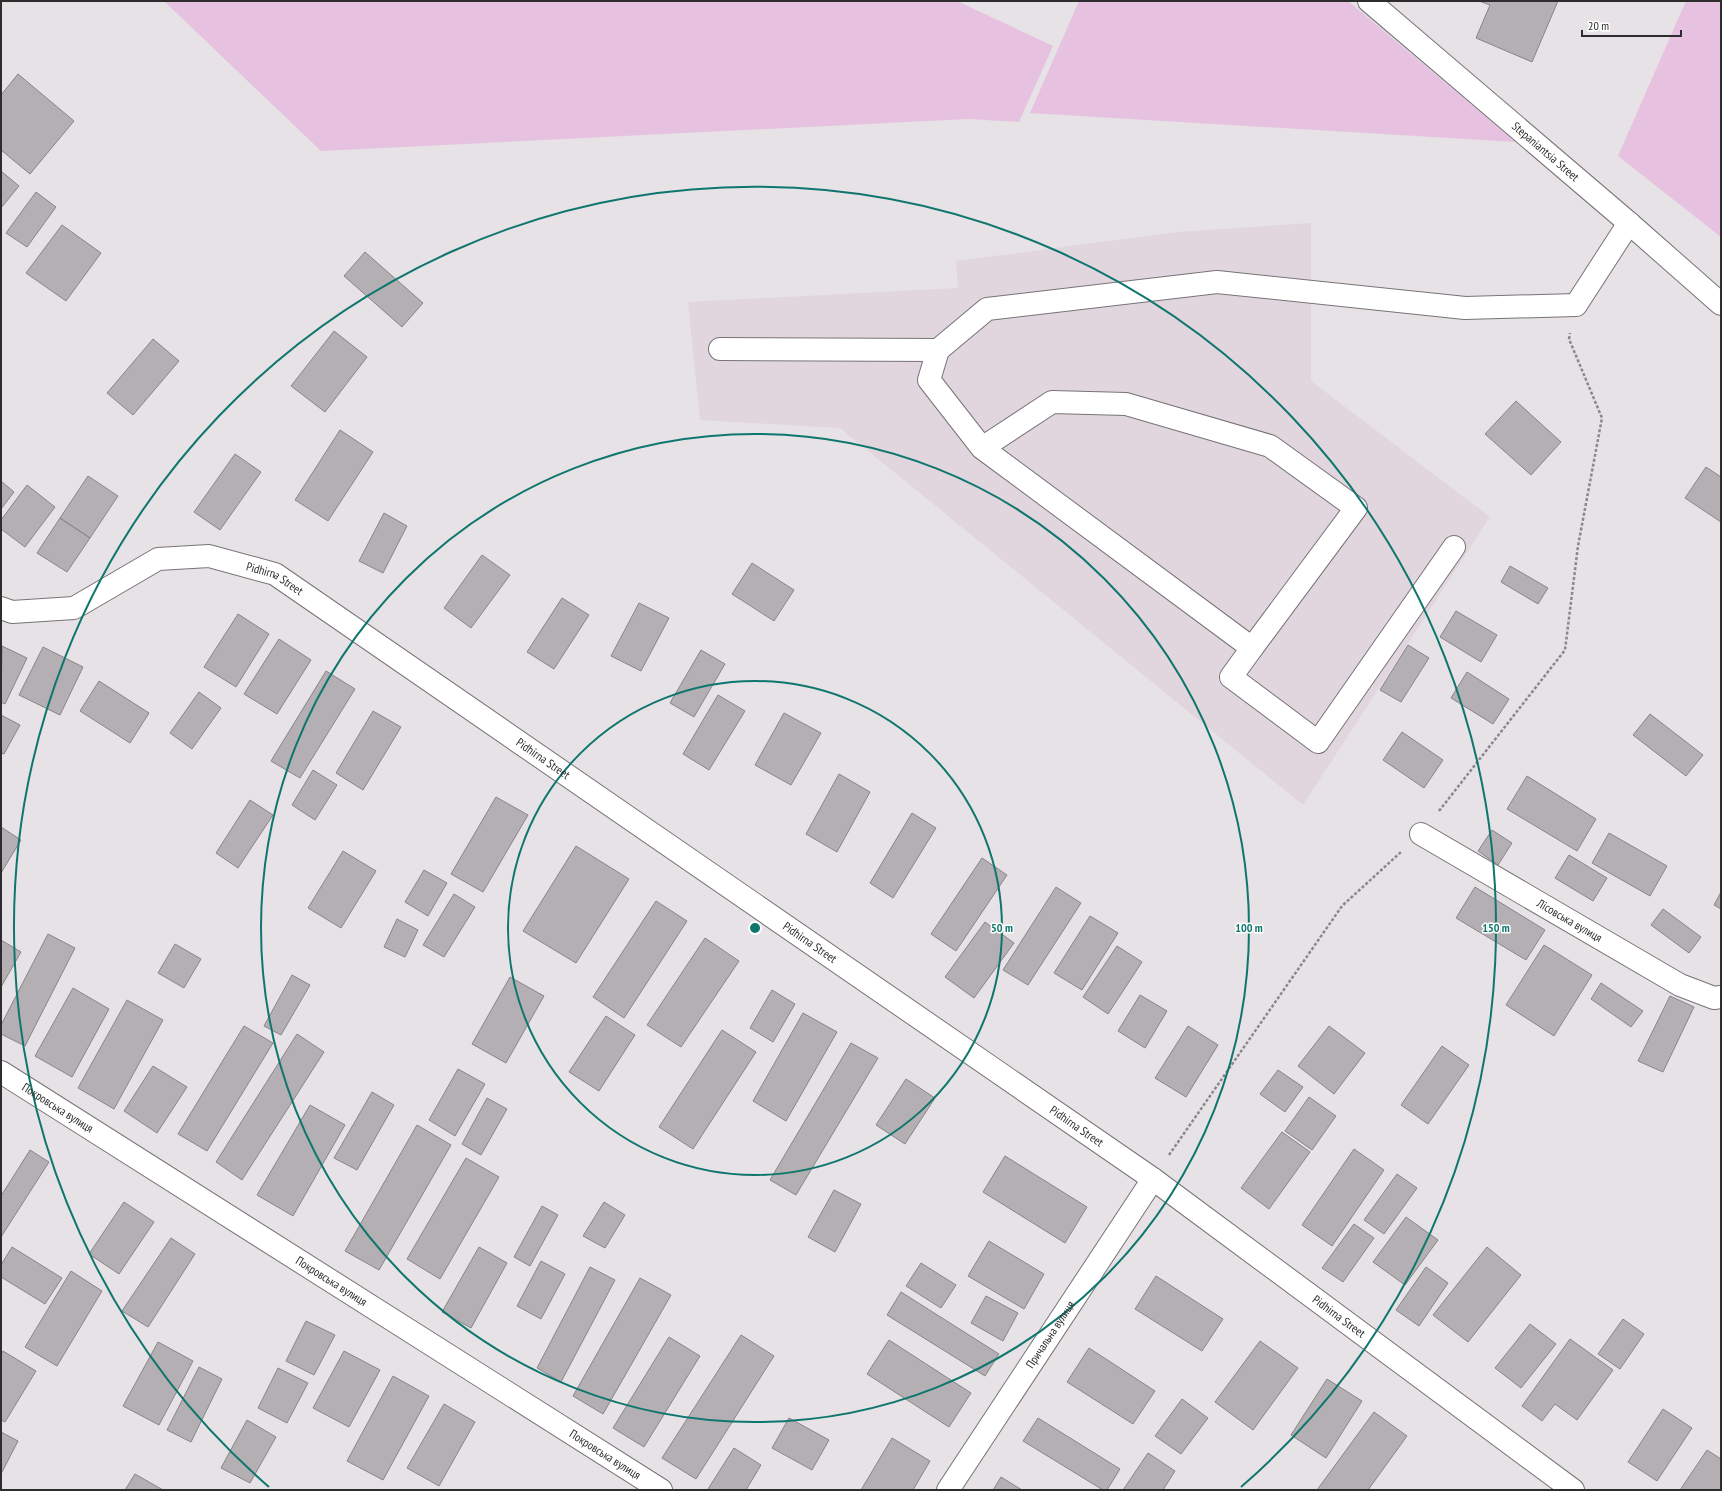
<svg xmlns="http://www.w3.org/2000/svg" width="1722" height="1491" viewBox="0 0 1722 1491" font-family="'PT Sans Narrow',sans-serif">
<rect width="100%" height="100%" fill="#e6e2e5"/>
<path fill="#e1d6de" d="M1311 223V381L1490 517 1303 805 840 428 700 420 688 302 958 288 956 261 1178 232Z"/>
<path fill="#e7c1e0" d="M164 1H957L1053 46 1019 122 969 119 321 151Z
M1079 1H1348L1516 142 1030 113Z
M1686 1H1721V237L1618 156Z"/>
<path fill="#b3afb2" stroke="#888588" d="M1479 1H1558L1532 62 1476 38 1490 5Z
M18 74 74 121 30 174 1 150V95Z
M1 171 19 186 1 208Z
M36 192 56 207 27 247 6 233Z
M62 225 101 253 66 301 26 273Z
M365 252 423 303 402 327 344 276Z
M334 331 367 357 325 412 291 386Z
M153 339 179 361 133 415 107 393Z
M1516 401 1561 442 1531 475 1485 434Z
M340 430 373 452 328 521 295 500Z
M235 454 261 472 220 530 194 512Z
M1706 467 1721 477V522L1685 498Z
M88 476 118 496 90 538 60 518Z
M1 481 14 492 1 509Z
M27 485 55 507 25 547 1 529V520Z
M384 513 407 526 383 573 359 561Z
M60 518 90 538 67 572 37 553Z
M482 555 510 575 471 628 444 608Z
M752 563 794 590 774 621 732 594Z
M1510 566 1548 588 1538 604 1501 582Z
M562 598 589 615 554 669 527 652Z
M639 603 669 618 641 671 611 656Z
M1456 611 1497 635 1481 662 1440 637Z
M238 614 269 634 236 687 204 667Z
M279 639 311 660 277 714 244 694Z
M1408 645 1429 658 1401 702 1380 690Z
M2 646 27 658 5 704 1 702Z
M43 647 83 667 60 715 19 695Z
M701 650 725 664 694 717 670 703Z
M326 671 355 689 300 778 271 761Z
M1467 672 1509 699 1493 724 1451 698Z
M99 681 149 713 130 743 80 711Z
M199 692 221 708 192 749 170 733Z
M718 695 745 711 709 770 683 754Z
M373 711 401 727 363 790 336 773Z
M784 713 821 733 791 785 755 765Z
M1650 714 1703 755 1686 776 1633 735Z
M1 715 20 725 4 754 1 753Z
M1402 732 1443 760 1424 788 1383 760Z
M313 770 337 785 315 820 292 805Z
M839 774 870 792 837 852 806 834Z
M1527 776 1596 819 1577 851 1507 809Z
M496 797 528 815 483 892 451 874Z
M250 800 273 815 238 868 216 853Z
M912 813 936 828 893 898 870 883Z
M1 827 21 840 1 873Z
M1492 830 1512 843 1498 865 1478 851Z
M1609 833 1667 866 1650 896 1592 863Z
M576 846 629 879 576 963 523 931Z
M343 851 376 871 341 928 308 908Z
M1569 855 1607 878 1593 901 1555 878Z
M982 858 1007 875 956 951 931 934Z
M424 870 447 883 428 916 405 902Z
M1056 887 1081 903 1028 985 1003 970Z
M1475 887 1545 930 1526 960 1456 918Z
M1721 892V909L1714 905Z
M454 894 475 907 444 957 423 945Z
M656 901 687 921 624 1018 593 997Z
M1663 909 1701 937 1689 953 1651 925Z
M1090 916 1118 933 1082 990 1054 973Z
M397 919 418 930 405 957 384 947Z
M985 922 1014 943 974 998 945 977Z
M48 934 75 948 25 1046 1 1034V1025Z
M705 938 739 961 681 1047 647 1025Z
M1 940 21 952 1 987Z
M175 944 201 959 184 988 158 973Z
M1544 945 1592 975 1554 1036 1506 1005Z
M1117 946 1142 962 1108 1014 1083 997Z
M292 975 310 985 281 1035 264 1026Z
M510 977 544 996 506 1063 472 1044Z
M1601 983 1643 1011 1631 1027 1591 999Z
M73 988 109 1009 72 1077 35 1056Z
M772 990 795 1004 773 1042 750 1028Z
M1140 995 1167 1011 1145 1048 1118 1031Z
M1670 996 1694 1007 1663 1072 1638 1061Z
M127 1000 163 1020 114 1109 78 1088Z
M803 1013 837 1032 786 1121 753 1101Z
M606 1016 635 1035 599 1091 569 1072Z
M244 1026 273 1043 207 1151 178 1134Z
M1188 1026 1218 1045 1186 1097 1155 1078Z
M1329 1026 1365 1053 1334 1094 1298 1066Z
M722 1030 756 1052 693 1149 659 1127Z
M297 1034 324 1052 242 1180 216 1162Z
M851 1043 878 1058 796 1195 770 1180Z
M1442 1046 1469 1065 1428 1124 1401 1105Z
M153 1066 187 1087 157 1133 124 1111Z
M458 1069 485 1084 455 1136 429 1120Z
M1278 1070 1303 1087 1285 1112 1260 1094Z
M906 1079 935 1098 905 1144 876 1125Z
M372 1092 394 1105 357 1170 334 1158Z
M1309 1097 1336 1116 1312 1150 1285 1131Z
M487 1098 507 1109 481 1155 462 1144Z
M310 1105 345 1125 293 1216 257 1195Z
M417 1125 451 1145 379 1270 345 1251Z
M1282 1132 1310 1152 1269 1209 1241 1188Z
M1354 1149 1384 1170 1332 1246 1302 1225Z
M30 1150 49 1162 1 1237V1196Z
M1005 1156 1087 1207 1065 1243 983 1192Z
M466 1158 499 1177 440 1279 407 1259Z
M1397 1174 1417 1188 1384 1234 1364 1220Z
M834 1190 861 1204 835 1252 808 1237Z
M124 1202 154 1222 119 1274 89 1254Z
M604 1202 625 1215 605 1248 583 1236Z
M542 1206 558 1215 530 1266 514 1257Z
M1406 1217 1438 1240 1405 1285 1373 1262Z
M1354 1224 1374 1238 1343 1282 1322 1268Z
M171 1238 195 1254 148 1327 122 1311Z
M989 1241 1044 1274 1024 1309 968 1276Z
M12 1247 62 1278 45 1304 1 1277V1265Z
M479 1247 507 1263 471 1328 442 1312Z
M1487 1247 1521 1275 1468 1342 1433 1315Z
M541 1261 565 1274 541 1319 517 1306Z
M921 1263 956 1285 941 1308 906 1286Z
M590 1267 615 1280 561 1382 537 1368Z
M1426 1267 1448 1283 1419 1326 1396 1310Z
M71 1271 102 1291 57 1366 25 1347Z
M1156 1276 1223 1319 1202 1351 1135 1309Z
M640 1278 671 1295 603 1414 573 1396Z
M901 1292 999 1354 985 1376 887 1315Z
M986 1296 1018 1313 1003 1341 971 1323Z
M1623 1319 1644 1334 1620 1369 1598 1354Z
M306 1321 335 1335 314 1375 286 1361Z
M1530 1324 1556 1344 1521 1388 1495 1368Z
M741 1335 774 1356 696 1479 662 1458Z
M669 1337 700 1356 644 1447 613 1428Z
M1570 1339 1613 1370 1577 1420 1555 1404 1542 1421 1522 1406Z
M889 1340 971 1393 949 1427 867 1374Z
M1260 1341 1298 1368 1253 1430 1215 1402Z
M158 1342 193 1361 159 1425 123 1406Z
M1089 1348 1155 1391 1133 1424 1067 1382Z
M3 1351 36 1371 5 1422 1 1420V1355Z
M344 1351 380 1370 349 1427 313 1408Z
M199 1367 222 1379 191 1442 167 1430Z
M278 1368 308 1383 287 1423 258 1408Z
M393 1376 429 1396 383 1480 347 1461Z
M1327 1379 1362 1401 1326 1458 1291 1435Z
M1182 1399 1208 1418 1181 1454 1155 1436Z
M444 1404 475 1422 439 1486 407 1468Z
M1663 1409 1692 1428 1657 1481 1628 1462Z
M1374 1412 1407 1436 1368 1490H1317Z
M789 1418 829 1440 812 1470 772 1448Z
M1038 1418 1120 1469 1107 1490H1103L1023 1441Z
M247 1420 276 1437 250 1483 221 1468Z
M1 1432 18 1441 1 1474Z
M892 1438 930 1461 913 1490H861Z
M734 1448 761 1465 746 1490H709L708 1489Z
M1707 1450 1721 1459V1490H1680Z
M1148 1453 1175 1471 1163 1490H1123Z
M135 1474 163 1490H125Z
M1001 1477 1022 1490H993Z"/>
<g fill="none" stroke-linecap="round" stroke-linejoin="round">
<defs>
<g id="minor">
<path id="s1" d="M1369 1 1629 223 1721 304"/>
<path d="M720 349 938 350 987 309 1217 282 1465 308 1576 305 1629 223"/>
<path d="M938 350 929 380 982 448 1252 648 1356 508 1270 446 1126 404 1052 402 982 448"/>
<path id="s2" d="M1 608 12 612 74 608 158 559 209 556 275 574 1153 1179 1573 1490"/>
<path d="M1252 648 1231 677 1318 742 1454 547"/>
<path id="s3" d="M1421 834 1680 985 1714 998 1721 997"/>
<path id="s4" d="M1 1072 661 1490"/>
<path id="s5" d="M948 1490 1153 1179"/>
</g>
</defs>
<use href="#minor" stroke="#777376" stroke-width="24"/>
<path stroke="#8b888a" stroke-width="2.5" stroke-dasharray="3 2" stroke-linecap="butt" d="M1439 811 1565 650 1578 546 1602 418 1569 339 1570 333
M1169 1155 1342 906 1401 852"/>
<use href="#minor" stroke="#fff" stroke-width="22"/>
</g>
<g fill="none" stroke="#0f766e" stroke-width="2">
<circle cx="755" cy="928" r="247"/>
<circle cx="755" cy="928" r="494"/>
<path d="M269 1487A741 741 0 1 1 1241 1487"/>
</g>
<g text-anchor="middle" stroke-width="3" stroke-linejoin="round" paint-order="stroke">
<g font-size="12" fill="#2e2d2e" stroke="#fff">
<text dy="4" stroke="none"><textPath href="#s1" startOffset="232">Stepaniantsia Street</textPath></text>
<text dy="4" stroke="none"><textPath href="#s2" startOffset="292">Pidhirna Street</textPath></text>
<text dy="4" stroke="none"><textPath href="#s2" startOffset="616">Pidhirna Street</textPath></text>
<text dy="4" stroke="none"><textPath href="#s3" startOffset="172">Лісовська вулиця</textPath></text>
<text dy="4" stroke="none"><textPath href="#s2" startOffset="940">Pidhirna Street</textPath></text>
<text dy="4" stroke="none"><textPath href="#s4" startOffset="67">Покровська вулиця</textPath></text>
<text dy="4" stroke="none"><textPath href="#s2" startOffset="1264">Pidhirna Street</textPath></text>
<text dy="4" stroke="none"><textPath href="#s4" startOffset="391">Покровська вулиця</textPath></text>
<text dy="4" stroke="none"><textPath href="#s2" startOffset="1588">Pidhirna Street</textPath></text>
<text dy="4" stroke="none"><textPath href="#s5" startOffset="186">Причальна вулиця</textPath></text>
<text dy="4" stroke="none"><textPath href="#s4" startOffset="715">Покровська вулиця</textPath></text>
</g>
</g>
<circle cx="755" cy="928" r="6" fill="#0f766e" stroke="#fff" stroke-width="2"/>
<g font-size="12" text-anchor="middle" font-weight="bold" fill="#0f766e" stroke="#fff" stroke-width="3" stroke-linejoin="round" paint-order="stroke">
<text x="1002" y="932">50 m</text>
<text x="1249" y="932">100 m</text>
<text x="1496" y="932">150 m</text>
</g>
<rect width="1722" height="1491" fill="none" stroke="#2e2d2e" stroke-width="4"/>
<path d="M1582 30v6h99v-6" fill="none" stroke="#2e2d2e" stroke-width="2"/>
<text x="1588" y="30" font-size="12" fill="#2e2d2e" stroke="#ffffff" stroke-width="3" paint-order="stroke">20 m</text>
</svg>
